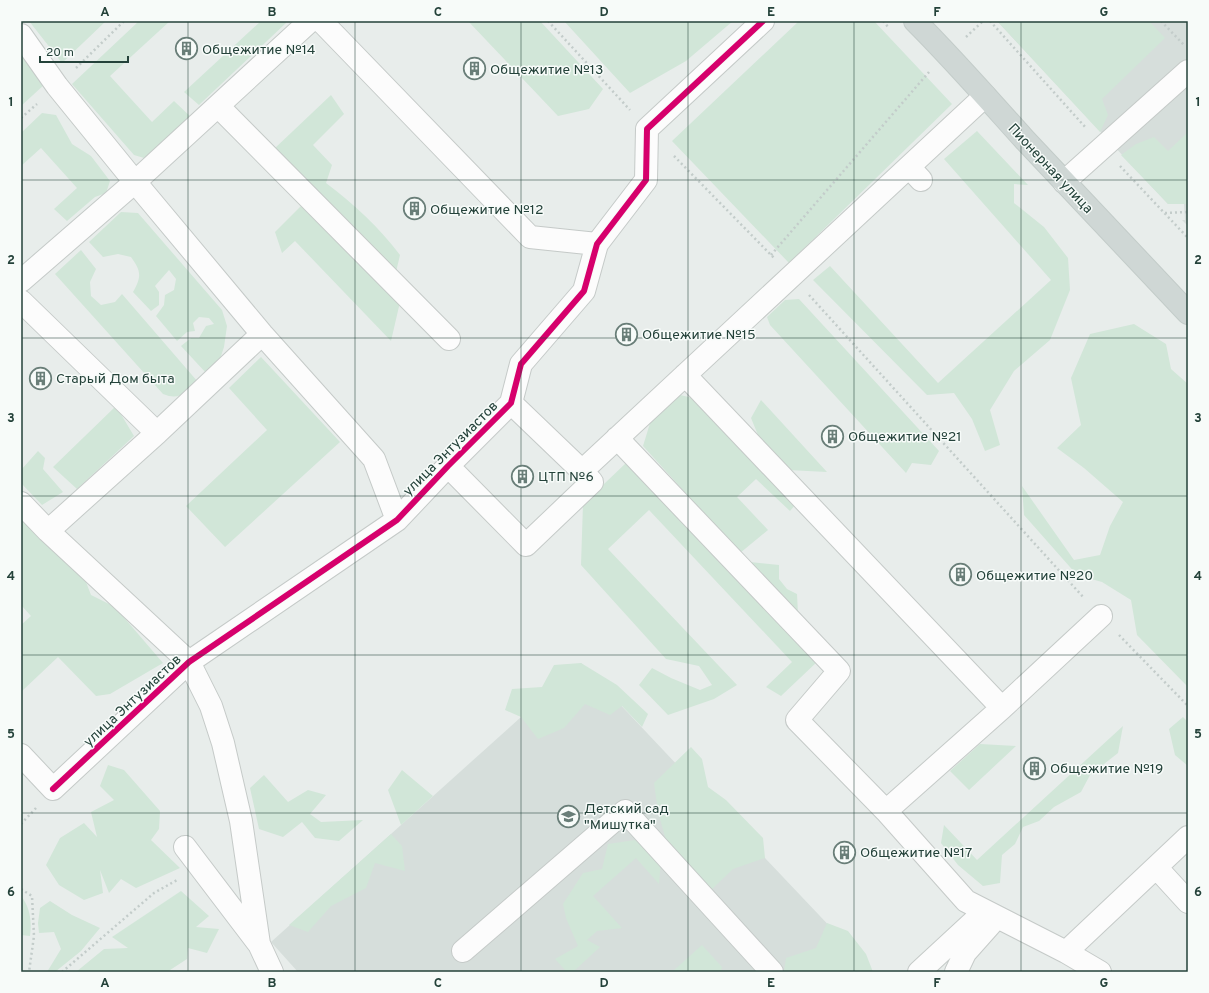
<svg xmlns="http://www.w3.org/2000/svg" width="1209" height="993" viewBox="0 0 1209 993" font-family="Overpass,sans-serif">
<rect width="100%" height="100%" fill="#e8edeb"/>
<path fill="#d6dedb" d="M997 21H1188V226L1182 220H1185L1184 204H1168Z
M581 663 765 858 873 972H298L271 942Z"/>
<path fill="#d1e6d8" d="M29 21H106L62 63Z
M139 21H170L110 76 152 122 174 101 192 118 144 158 134 155 72 84Z
M261 21H285L286 23 199 105 184 92Z
M468 21H540L603 89 589 109 558 116Z
M564 21H733L686 61 630 93Z
M799 21H874L952 104 789 263 672 141Z
M998 21H1149L1165 38 1102 99 1108 115 1100 132 998 22Z
M21 55 45 84 21 106Z
M331 95 344 114 313 145 332 165 326 183C354 204 379 227 400 255L396 272 274 149Z
M42 113 56 115 72 144 91 156 110 181 106 193 95 197 67 221 54 209 77 188 41 148 21 166V133Z
M977 131 1028 185 1014 184V203L1044 227 1068 258 1070 290 1050 340 1014 371 990 410 1000 445 985 451 972 419 954 393 927 395 813 280 830 266 938 383 1051 280 944 159Z
M1188 132V204H1168L1121 155 1136 144 1154 137 1168 151Z
M301 206 400 302 391 341 295 241 282 253 275 232Z
M121 212 138 213 222 310 227 326 224 347 218 365 207 374 181 346 191 338H199L206 326 214 324 209 318 199 317 193 323 195 331 187 332 177 341 156 316 164 305 165 295 174 290 176 279 169 270 155 286 159 292V305L151 311 133 292C142 276 141 271 131 257L118 254 103 257 89 242Z
M81 250 96 269 90 282 91 296 101 305 115 302 122 294 198 382C186 392 180 401 163 394L55 274Z
M799 299 939 451 931 465 912 463 906 473 770 325 767 317 785 300Z
M1134 324 1166 344 1171 369 1188 384V687L1137 635 1131 600 1102 582 1077 575 1024 515 1022 486 1074 560 1100 555 1110 526 1123 502 1084 468 1057 448 1081 425 1071 378 1090 334Z
M261 357 340 442 225 547 186 506 267 430 229 388Z
M680 395 693 398 796 504 790 511 756 479 737 497 768 530 740 553 643 446 651 420Z
M761 400 827 472 788 470 758 435 751 418Z
M116 406 134 436 77 489 53 467Z
M38 451 45 458 43 469 63 492 42 505 21 483V470Z
M626 463 818 661 781 696 766 687 792 662 649 510 608 549 737 685 714 699 668 715 639 685 652 668 671 678 700 690 712 685 699 666 666 659 581 565 583 504Z
M21 515 86 582 91 595 115 607 163 663 110 694 96 696 58 657 21 692V625L31 616 21 605Z
M750 562 779 565V579L787 589 797 594 798 614Z
M581 663 617 685 648 714 642 727 622 706 610 715 585 704 564 728 538 739 521 717 505 710 512 689 542 687 554 665Z
M1183 717 1188 722V766L1175 755 1169 729Z
M1123 726 1118 753 1090 775 1081 792 1054 807 1039 821 1023 827 1015 844 1002 855 1000 883 983 886 958 865 941 843 944 825 977 860Z
M980 744 1016 746 969 790 950 771Z
M691 747 702 759 708 787 726 800 763 838 765 858 733 869 709 892 666 840 658 812 654 783Z
M108 765 124 770 160 811 159 829 151 840 180 868 136 888 121 879 109 893 100 870 103 893 84 900 59 885 46 865 60 838 84 823 97 837 91 812 114 800 100 786Z
M402 770 433 796 401 825 388 790Z
M264 775 288 802 308 790 326 795 310 814 321 822 363 820 339 841 315 838 302 822 283 837 259 829 250 788Z
M391 834 402 846 405 871 375 863 366 888 331 906 308 932 289 925Z
M635 840 661 860 659 884 636 858 593 896 622 928 597 931 587 940 600 947 573 972H567L555 959 578 946 566 918 563 904 583 873 602 869 608 844Z
M181 891 209 916 196 927 219 929 207 953 188 948 187 959 167 972H76L104 949 128 948 112 937Z
M21 896C30 907 32 921 30 936L21 935Z
M50 901 72 915 100 928 81 951 55 972H47L61 949 54 932 39 933 38 923 40 908Z
M827 923 848 931 866 954 873 972H790L784 971 786 958 816 948Z
M702 945 722 967 721 972H672Z"/>
<g fill="none" stroke-linecap="round" stroke-linejoin="round">
<defs>
<path id="minor" d="M321 21 530 237 597 244
M21 35 57 86 135 182 262 334 374 459 397 520
M218 106 449 339
M909 167 921 180
M1064 182 1188 71
M21 281 135 182 310 21
M21 301 157 433
M685 375 1002 708
M511 403 582 471
M617 438 839 671 797 720 886 811 966 901 1066 952 1100 972
M448 466 526 545 592 482 582 471 985 96
M21 503 48 531 189 662 211 706 223 743 241 821 259 944 272 972
M48 531 157 433 262 334
M21 755 53 789 189 662 397 520 448 466 511 403 521 364 584 291 597 244 646 180 647 129 763 21
M886 811 1002 708 1101 616
M185 847 258 943
M1156 867 1188 902
M463 951 625 811 772 972
M1066 952 1188 837
M919 972 985 911
M956 972 965 953 997 917"/>
<path id="major" d="M915 21C953 59 988 99 1024 139 1078 197 1133 255 1188 313"/>
</defs>
<use href="#minor" stroke="#c5cac8" stroke-width="24"/>
<use href="#major" stroke="#c3ccc9" stroke-width="24"/>
<path stroke="#c3ccca" stroke-width="2.5" stroke-dasharray="2 3" stroke-linecap="butt" d="M548 21 630 110
M883 21 889 28
M990 21 1086 128
M1161 21 1184 45
M966 37 983 21
M76 68 124 21
M21 118 37 104
M674 156 774 258
M1120 166 1188 238
M1165 213 1188 212
M771 255 929 72
M809 295 1084 598
M1119 635 1188 706
M21 824 36 808
M21 889 32 896 34 936 29 972
M62 972 154 893 177 880"/>
<use href="#minor" stroke="#fcfcfc" stroke-width="22"/>
<use href="#major" stroke="#cfd7d5" stroke-width="22"/>
<defs>
<path id="cycleway" d="M53 789 189 662 397 520 448 466 511 403 521 364 584 291 597 244 646 180 647 129 763 21"/>
</defs>
<use href="#cycleway" stroke="#f7fbf9" stroke-width="8"/>
<use href="#cycleway" stroke="#d6006c" stroke-width="6"/>
</g>
<path fill="none" stroke="#24423a" stroke-width="1" stroke-opacity="0.55" d="M188 21V972M355 21V972M521 21V972M688 21V972M854 21V972M1021 21V972M21 180H1188M21 338H1188M21 496H1188M21 655H1188M21 813H1188"/>
<defs>
<symbol id="building-ring" viewBox="-11 -11 22 22"><circle r="9.5" fill="#f7fbf9" stroke="#697e78" stroke-width="1.5"/><path d="M-4-6H4V6H1V3H-1V6H-4ZM-2.5-4.3h1.7v1.8h-1.7ZM.8-4.3h1.7v1.8H.8ZM-2.5-1h1.7V.8h-1.7ZM.8-1h1.7V.8H.8Z" fill="#697e78"/></symbol>
<symbol id="school-ring" viewBox="-11 -11 22 22"><circle r="9.5" fill="#f7fbf9" stroke="#697e78" stroke-width="1.5"/><path d="M0-5L7-2L0 1L-7-2ZM-4 1L0 2.5L4 1V4Q0 6-4 4Z" fill="#697e78"/></symbol>
</defs>
<g fill-rule="evenodd">
<use href="#building-ring" x="174" y="36" width="25" height="25"/>
<use href="#building-ring" x="462" y="56" width="25" height="25"/>
<use href="#building-ring" x="402" y="196" width="25" height="25"/>
<use href="#building-ring" x="614" y="322" width="25" height="25"/>
<use href="#building-ring" x="28" y="366" width="25" height="25"/>
<use href="#building-ring" x="820" y="424" width="25" height="25"/>
<use href="#building-ring" x="510" y="464" width="25" height="25"/>
<use href="#building-ring" x="948" y="562" width="25" height="25"/>
<use href="#building-ring" x="1022" y="756" width="25" height="25"/>
<use href="#school-ring" x="556" y="804" width="25" height="25"/>
<use href="#building-ring" x="832" y="840" width="25" height="25"/>
</g>
<g text-anchor="middle" stroke-width="3" stroke-linejoin="round" paint-order="stroke">
<g font-size="14" fill="#24423a" stroke="#f7fbf9" text-anchor="start">
<text x="202" y="54">Общежитие №14</text>
<text x="490" y="74">Общежитие №13</text>
<text x="430" y="214">Общежитие №12</text>
<text x="642" y="339">Общежитие №15</text>
<text x="56" y="383">Старый Дом быта</text>
<text x="848" y="441">Общежитие №21</text>
<text x="538" y="481">ЦТП №6</text>
<text x="976" y="580">Общежитие №20</text>
<text x="1050" y="773">Общежитие №19</text>
<text x="584" y="813">Детский сад<tspan x="584" dy="16">"Мишутка"</tspan></text>
<text x="860" y="857">Общежитие №17</text>
</g>
<g font-size="14" fill="#24423a" stroke="#f7fbf9">
<text transform="translate(1051 168) rotate(47)" y="5">Пионерная улица</text>
<text transform="translate(450 448) rotate(-45)" y="5">улица Энтузиастов</text>
<text transform="translate(132 700) rotate(-43)" y="5">улица Энтузиастов</text>
</g>
</g>
<rect width="1209" height="993" fill="none" stroke="#f7fbf9" stroke-width="44"/>
<path d="M40 56v6h88v-6" fill="none" stroke="#24423a" stroke-width="2"/>
<text x="46" y="56" font-size="12" fill="#24423a" stroke="#f7fbf9" stroke-width="3" paint-order="stroke">20 m</text>
<rect x="22" y="22" width="1165" height="949" fill="none" stroke="#24423a" stroke-width="1.5"/>
<g font-size="13" text-anchor="middle" font-weight="bold" fill="#24423a">
<text x="105" y="16">A</text>
<text x="272" y="16">B</text>
<text x="438" y="16">C</text>
<text x="604" y="16">D</text>
<text x="771" y="16">E</text>
<text x="937" y="16">F</text>
<text x="1104" y="16">G</text>
<text x="11" y="106">1</text>
<text x="1198" y="106">1</text>
<text x="11" y="264">2</text>
<text x="1198" y="264">2</text>
<text x="11" y="422">3</text>
<text x="1198" y="422">3</text>
<text x="11" y="580">4</text>
<text x="1198" y="580">4</text>
<text x="11" y="738">5</text>
<text x="1198" y="738">5</text>
<text x="11" y="896">6</text>
<text x="1198" y="896">6</text>
<text x="105" y="987">A</text>
<text x="272" y="987">B</text>
<text x="438" y="987">C</text>
<text x="604" y="987">D</text>
<text x="771" y="987">E</text>
<text x="937" y="987">F</text>
<text x="1104" y="987">G</text>
</g>
</svg>
